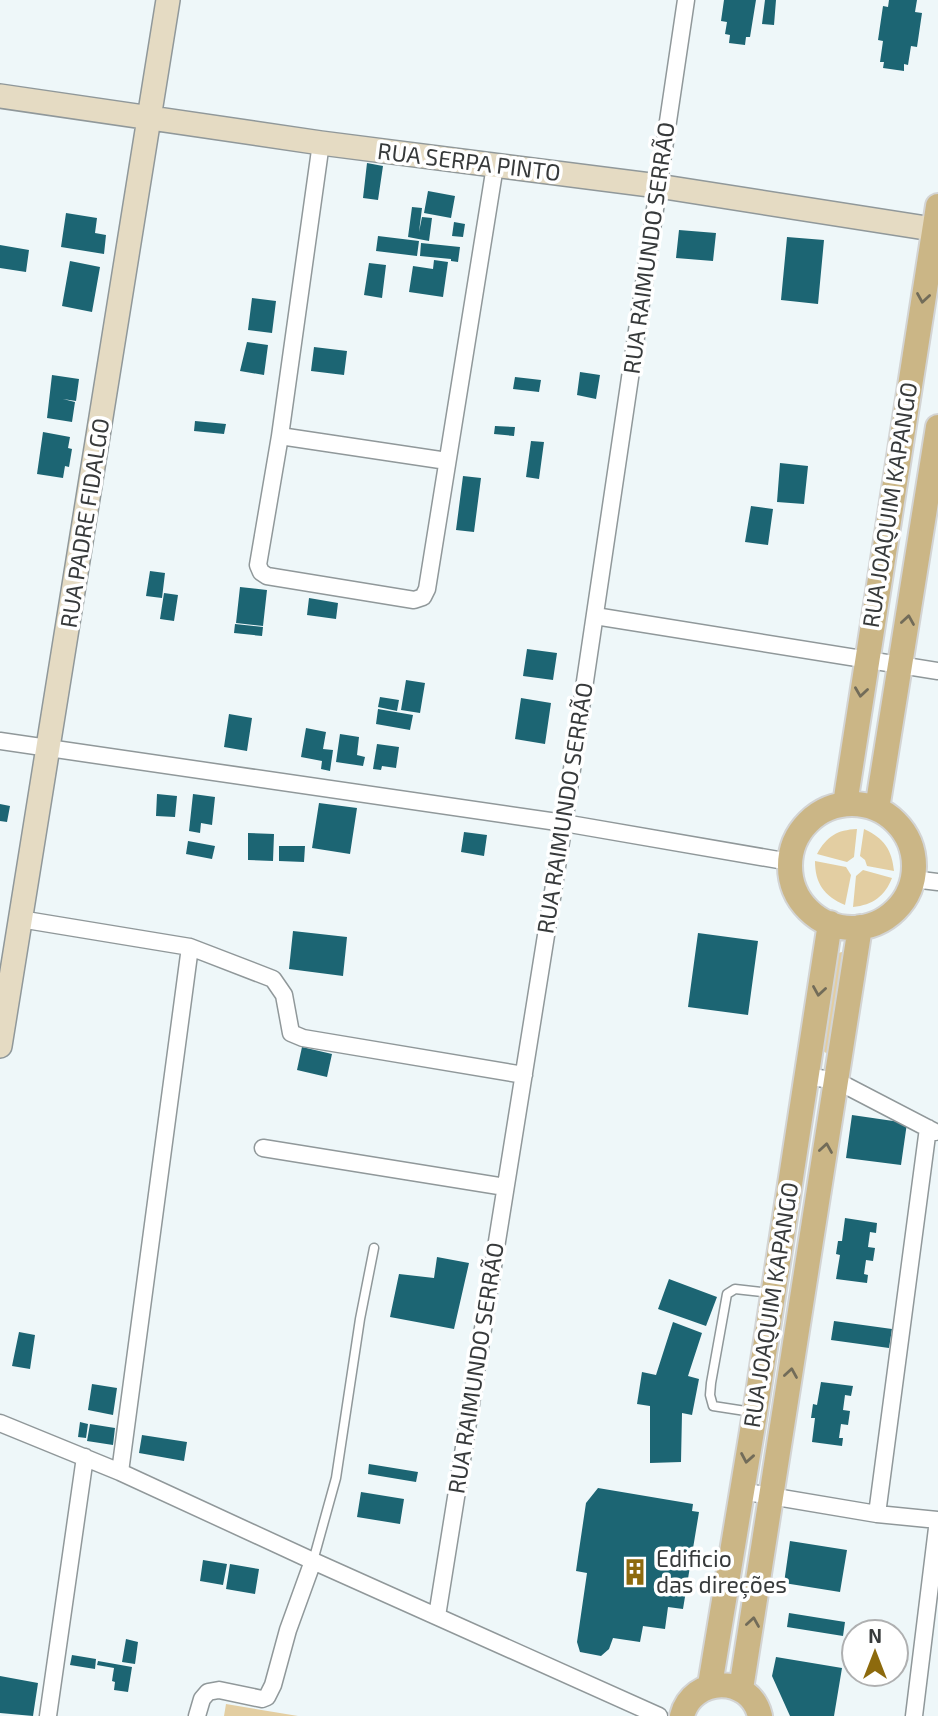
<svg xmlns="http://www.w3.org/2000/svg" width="938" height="1716" viewBox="0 0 938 1716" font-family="'Exo 2',sans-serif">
<rect width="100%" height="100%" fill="#eef7f9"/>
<path fill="#e3cea2" d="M857 829 854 857 847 862 817 854C827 836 837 830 857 829Z
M864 829C884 838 892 850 894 871L867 866 865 860 860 856Z
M815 861 846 867 851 875 845 905C824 896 815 883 815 861Z
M863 870 892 878C885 896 873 905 853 907L856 876Z
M842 952 845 954 829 1053H826L821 1049 838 953Z
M226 1704 298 1716H224Z"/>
<path fill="#1c6573" d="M724 0H756L750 37H746L745 45 729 43 730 35 725 34 727 22 721 21Z
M765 0H776L774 25 762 24Z
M889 0H917L915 12 922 13 917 47 911 46 908 65 904 64V71L883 68 884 62H880L883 41 878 40 883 6 888 7Z
M367 163 383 166 378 200 363 198Z
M428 191 455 196 451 218 424 213Z
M412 207 422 208 419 232 422 217 432 218 429 241 408 237Z
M66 213 97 218 95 233 106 235 104 254 61 247Z
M454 222 465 224 463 237 452 236Z
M679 230 716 233 713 261 676 258Z
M378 236 419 241 417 256 376 251Z
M787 237 824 240 818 304 781 300Z
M421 243 460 247 458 262 451 261V259L420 256Z
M0 245 29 250 26 272 0 268Z
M434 260 448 262 443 297 409 292 413 266 433 269Z
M70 261 100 267 92 312 62 306Z
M369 263 386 265 382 298 364 295Z
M252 298 276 301 272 333 248 330Z
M247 342 268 345 264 375 240 371Z
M314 347 347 351 344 375 311 371Z
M580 372 600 375 596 399 577 395Z
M52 375 79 379 76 401 63 399 75 402 72 422 47 418Z
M515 377 541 380 539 392 513 389Z
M195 421 226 424 224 434 194 431Z
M495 426 515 427 514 436 494 434Z
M43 432 70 437 68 448 72 449 69 467 65 466 63 478 37 474Z
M531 441 544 442 539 479 526 477Z
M780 463 808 466 804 504 777 502Z
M463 476 481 478 474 532 456 530Z
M751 506 773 509 768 545 745 542Z
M150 571 165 573 162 598 146 596Z
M240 587 267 590 263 626 236 623Z
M164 593 178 595 174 621 160 619Z
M309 598 338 603 336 619 307 615Z
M235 624 263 627 262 636 234 633Z
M527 649 557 653 553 680 523 676Z
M406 680 425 683 420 713 401 710Z
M380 697 399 700 397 711 378 707Z
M521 698 551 703 545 744 515 739Z
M378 709 413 715 410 730 376 724Z
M229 714 252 718 247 751 224 747Z
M306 728 326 732 323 749 333 750 330 771 321 769 322 761 301 757Z
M340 734 359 737 357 755 365 757 363 766 336 762Z
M377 744 399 747 396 768 382 766 381 770 373 769Z
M157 794 177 796 175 817 156 816Z
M193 794 215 797 212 825 201 823 200 833 189 831Z
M319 803 357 808 350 854 312 848Z
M0 804 10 806 7 822 0 821Z
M464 832 487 835 484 856 461 852Z
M248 833 274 834 273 861 248 860Z
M188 841 215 846 212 859 186 854Z
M279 846H305L304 862 279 861Z
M293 931 347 937 343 976 289 969Z
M698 933 758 941 748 1015 688 1007Z
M302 1047 332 1054 327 1077 297 1070Z
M852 1115 907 1123 901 1165 846 1158Z
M845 1218 877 1223 876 1233 870 1232 868 1247 875 1248 873 1261 866 1260 864 1274 868 1275 867 1283 836 1279 840 1255 836 1254 838 1241H842Z
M437 1257 469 1263 454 1329 390 1317 399 1274 434 1278Z
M669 1279 717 1297 706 1326 658 1309Z
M834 1321 892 1329 889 1348 831 1340Z
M673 1322 702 1333 688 1376 699 1379 692 1415 682 1413 681 1462 650 1463V1406L637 1404 642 1372 656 1375Z
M19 1332 35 1335 30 1369 12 1366Z
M821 1382 853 1386 851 1396 845 1395 843 1410 850 1411 848 1425 841 1424 839 1438H843L842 1446 812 1442 815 1418H811L813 1404 817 1405Z
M92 1384 117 1388 113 1415 88 1410Z
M80 1422 88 1424 86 1438 78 1437Z
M90 1424 115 1428 113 1445 87 1441Z
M142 1435 187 1442 184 1461 139 1453Z
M369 1464 418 1472 416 1482 368 1474Z
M598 1488 693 1504 692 1511 699 1512 683 1609 668 1607 665 1629 643 1626 640 1642 613 1638 609 1649 601 1656 580 1652 577 1642 587 1573 576 1571 578 1557 586 1503Z
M361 1492 404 1499 400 1524 357 1517Z
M790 1541 847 1550 840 1592 784 1583Z
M203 1560 227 1564 223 1585 200 1581Z
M230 1564 259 1569 255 1594 226 1589Z
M789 1613 845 1622 843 1636 787 1627Z
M126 1639 138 1642 135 1664 122 1662Z
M72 1655 96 1659 95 1669 70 1665Z
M776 1657 842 1668 834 1716H790L772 1676Z
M98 1661 132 1667 128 1692 114 1690 115 1682 112 1681 114 1668 97 1665Z
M0 1676 38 1683 33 1716 0 1713Z"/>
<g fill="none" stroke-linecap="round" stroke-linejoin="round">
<defs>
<path id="lane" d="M752 1412 713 1406 710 1395 711 1383 727 1294 735 1289 770 1293
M313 1561 336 1478 360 1319 374 1248"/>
<path id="street" d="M321 143 280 436 258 565 261 572 267 576 414 600 423 597 427 589 495 166
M280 436 447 461
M595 616 938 671
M0 741 564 823 790 862
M913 879 938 882
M20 919 190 947 273 979 284 995 291 1033 303 1038 524 1075
M806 1076 837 1081 935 1132
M263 1148 505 1187
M0 1423 120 1472 313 1561 659 1716
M120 1472 190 947
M741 1491 877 1514 938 1520
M877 1514 928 1128
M437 1616 564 823 686 0
M48 1716 85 1457
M197 1716 202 1699 208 1692 219 1690 262 1699 267 1697 273 1685 288 1630 313 1561
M914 1716 938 1520"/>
<path id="secondary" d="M0 96 321 143 658 186 938 230
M0 1046 168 0"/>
<path id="primary" d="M845 804 938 206
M790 866a62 62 0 1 1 124 0a62 62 0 1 1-124 0Z
M877 809 938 427
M710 1685 755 1413 830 923
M741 1689 860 927
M682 1716C692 1676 750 1674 760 1716"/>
</defs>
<use href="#lane" stroke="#90989a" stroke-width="11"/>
<use href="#street" stroke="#90989a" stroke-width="19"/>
<use href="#secondary" stroke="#90989a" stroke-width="26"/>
<use href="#primary" stroke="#d3d4d4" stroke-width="28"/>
<use href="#lane" stroke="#fff" stroke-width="8"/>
<use href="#street" stroke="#fff" stroke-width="16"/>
<use href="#secondary" stroke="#e5dbc3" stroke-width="23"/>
<use href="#primary" stroke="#cbb686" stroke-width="24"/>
</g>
<defs><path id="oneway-chevron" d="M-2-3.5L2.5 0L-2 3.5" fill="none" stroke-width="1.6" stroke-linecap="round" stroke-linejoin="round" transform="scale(1.75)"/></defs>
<g stroke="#726c59">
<use href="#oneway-chevron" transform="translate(923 298) rotate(99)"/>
<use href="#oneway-chevron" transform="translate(908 620) rotate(-81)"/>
<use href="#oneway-chevron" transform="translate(861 692) rotate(98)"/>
<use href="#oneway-chevron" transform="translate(819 991) rotate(99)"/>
<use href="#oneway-chevron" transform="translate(826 1148) rotate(-81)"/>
<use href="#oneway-chevron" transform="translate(791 1373) rotate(-81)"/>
<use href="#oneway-chevron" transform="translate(747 1458) rotate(100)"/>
<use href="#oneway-chevron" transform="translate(753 1622) rotate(-81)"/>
</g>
<defs>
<symbol id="building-bare" viewBox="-9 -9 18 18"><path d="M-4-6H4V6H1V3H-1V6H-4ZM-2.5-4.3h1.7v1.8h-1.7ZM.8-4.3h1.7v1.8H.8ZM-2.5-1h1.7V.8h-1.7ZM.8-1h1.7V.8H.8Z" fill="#8d6a0d" stroke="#fff" stroke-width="2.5" paint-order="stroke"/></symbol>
</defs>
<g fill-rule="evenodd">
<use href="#building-bare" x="616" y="1553" width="38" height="38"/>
</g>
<g text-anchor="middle" stroke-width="7" stroke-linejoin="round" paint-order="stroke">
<g font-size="23" fill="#373a3b" stroke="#fff">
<text transform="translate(469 162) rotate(7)" y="8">RUA SERPA PINTO</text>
<text transform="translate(649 248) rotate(-82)" y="8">RUA RAIMUNDO SERRÃO</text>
<text transform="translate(890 505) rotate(-81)" y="8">RUA JOAQUIM KAPANGO</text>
<text transform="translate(85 523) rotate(-81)" y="8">RUA PADRE FIDALGO</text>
<text transform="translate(565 808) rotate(-81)" y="8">RUA RAIMUNDO SERRÃO</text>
<text transform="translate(771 1305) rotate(-81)" y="8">RUA JOAQUIM KAPANGO</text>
<text transform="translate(476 1368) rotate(-81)" y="8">RUA RAIMUNDO SERRÃO</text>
</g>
<g font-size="23" fill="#373a3b" stroke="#fff" text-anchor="start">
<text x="656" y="1567">Edificio<tspan x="656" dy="26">das direções</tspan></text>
</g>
</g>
<g transform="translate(875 1653)"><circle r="33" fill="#ffffff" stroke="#afb0b1" stroke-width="2"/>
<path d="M0-5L12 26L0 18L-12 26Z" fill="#8d6a0d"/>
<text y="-10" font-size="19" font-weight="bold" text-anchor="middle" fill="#373a3b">N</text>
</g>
</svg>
